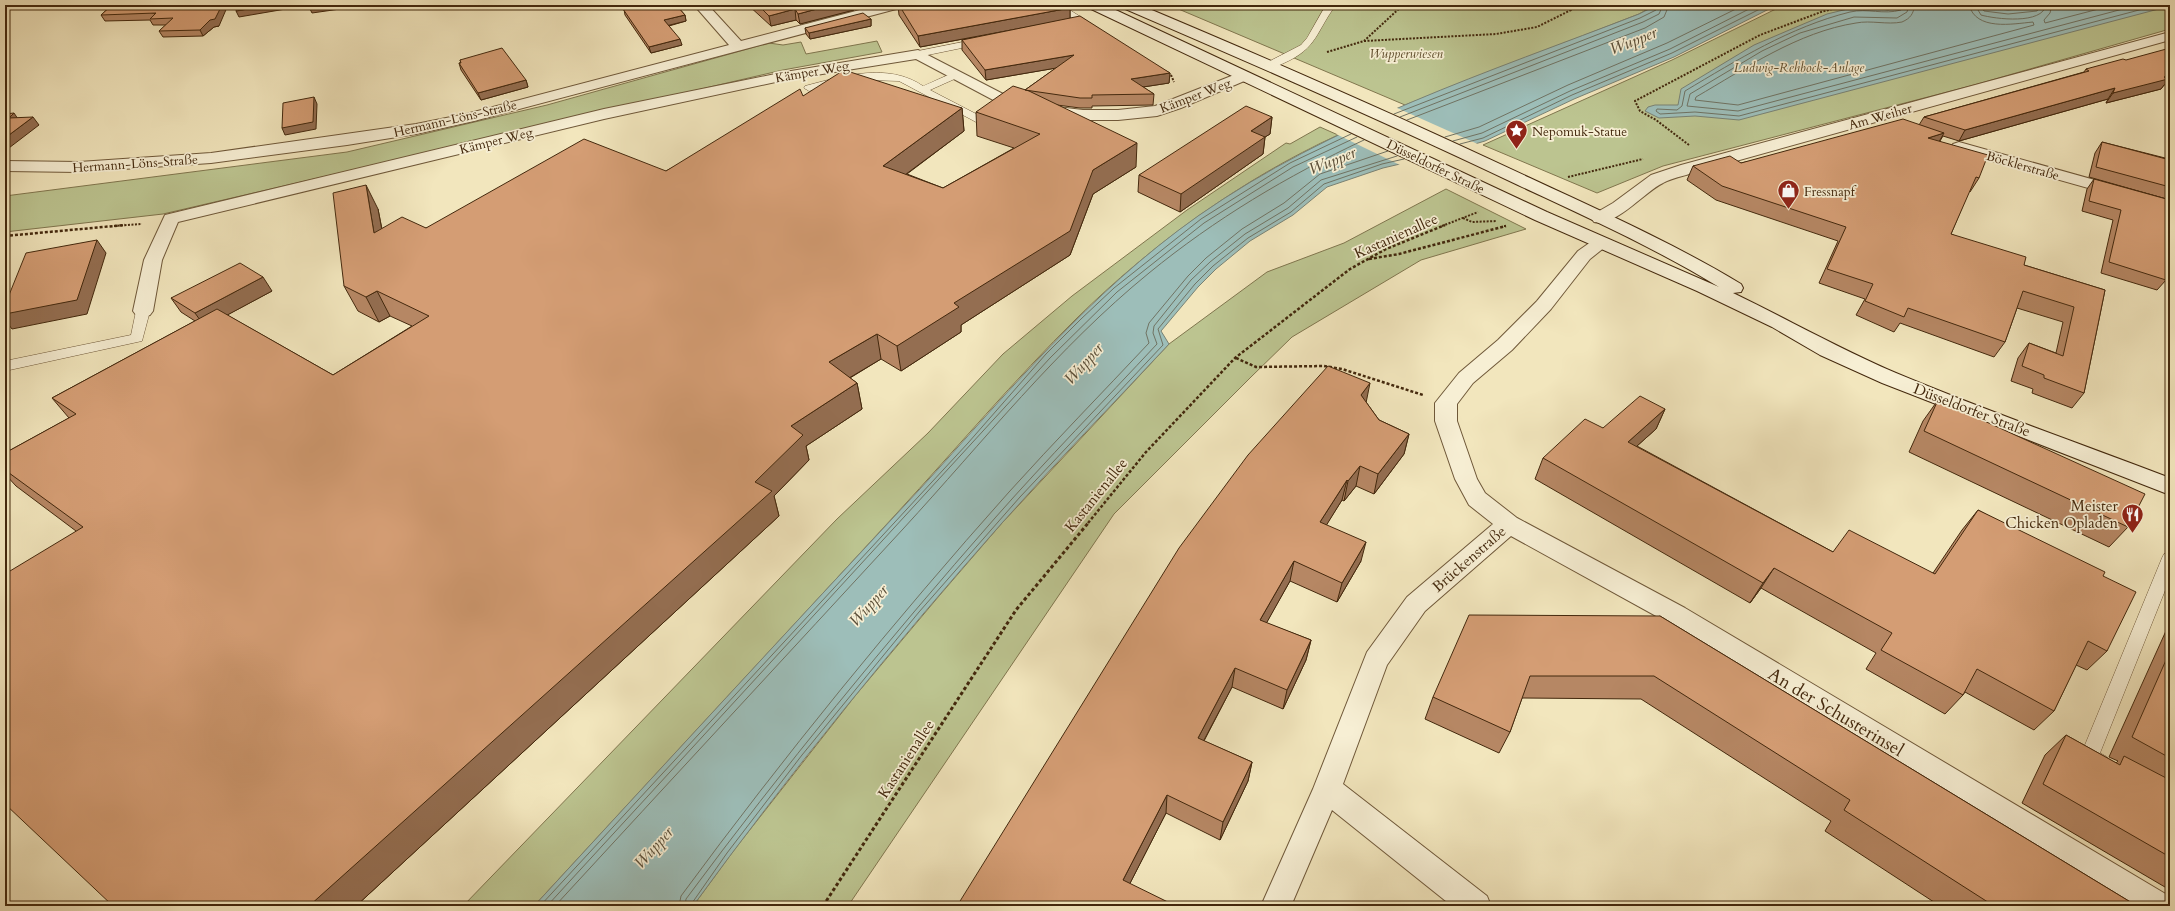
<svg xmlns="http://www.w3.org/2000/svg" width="2175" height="911" viewBox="0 0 2175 911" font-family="Cardo,serif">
<rect width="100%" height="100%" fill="#f2e6bd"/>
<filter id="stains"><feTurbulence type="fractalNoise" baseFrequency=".005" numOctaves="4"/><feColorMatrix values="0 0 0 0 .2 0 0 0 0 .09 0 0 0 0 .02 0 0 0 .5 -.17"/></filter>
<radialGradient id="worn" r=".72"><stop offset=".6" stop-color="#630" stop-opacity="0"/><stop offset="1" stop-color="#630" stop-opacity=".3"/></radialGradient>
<path fill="#bcc490" stroke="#80764e" d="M1169 5H1655L1639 14 1405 105Z
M1784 5H2170V29L1974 85 1663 166 1597 193 1483 145 1672 60Z
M877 41 882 52 783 70 163 214 5 232V196L347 152 547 105 769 43 783 45 801 42 806 54Z
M1320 127 1338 135C1242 179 1152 244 1077 318 1014 380 957 448 897 513 776 644 655 775 534 906H463L837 519 928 433 1003 354 1072 296 1187 210 1286 143 1290 144Z
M1446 189 1526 229 1421 260 1292 337 1251 377 1114 514 848 906H693L734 850 855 696 939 596 1002 523 1169 344 1267 272 1344 243Z"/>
<path fill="#9dbeb9" stroke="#798274" d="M1657 5H1777L1674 57 1574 99 1485 141 1434 156 1383 168 1327 187 1293 215 1250 241 1216 269 1198 287 1161 331 1169 344C1113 404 1056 462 1002 523 893 646 789 774 693 906H534C662 767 790 628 919 490 1008 393 1089 293 1198 216 1331 123 1489 72 1639 14Z
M1907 5H1970L2008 10 2055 5 2170 6 1739 120 1695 116 1659 118 1645 111 1648 107 1655 105H1678L1681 89 1754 45 1827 14 1860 6 1888 10Z"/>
<path fill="#f2e6bd" d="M1395 107 1480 145 1402 166 1336 134Z"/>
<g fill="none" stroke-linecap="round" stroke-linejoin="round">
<path stroke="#707363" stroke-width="1" d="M1904 5 1901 10C1884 15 1867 8 1850 12 1790 27 1737 60 1685 91L1682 106 1677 110 1657 109 1656 111 1660 114 1695 112 1739 116 2158 5
M1909 5 1907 12 1897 18 1854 17 1800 33 1762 51 1690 94 1687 106 1738 111 2138 5
M1915 5C1913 14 1911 18 1902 22 1887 25 1871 20 1856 23 1798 32 1746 68 1696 97L1695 100 1738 105 2034 25 2033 22C2012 24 1976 31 1969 5
M1975 5 1981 15C1995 19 2043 25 2046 5
M1980 5 1984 11 2008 14 2037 11 2041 5
M2052 5 2050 13 2044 20 2045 23 2114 5
M1394 114 1640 18 1656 10 1658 5
M1400 117 1643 22 1659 14 1663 5
M1407 120 1645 28 1664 17 1669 5
M1445 137 1479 127 1568 85 1667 43 1744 5
M1453 141 1482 133 1570 91 1670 49 1757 5
M1460 144 1483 138 1572 95 1672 53 1768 5
M540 906 968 443 1046 354 1081 319 1114 288 1201 219 1290 163 1351 134
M547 906 1050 358 1117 292 1204 223 1293 167 1357 137
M555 906C671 780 787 655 903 529 983 442 1057 348 1149 273 1215 219 1287 176 1364 140
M679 906 681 896C784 756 894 621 1009 492 1055 441 1102 393 1149 343L1146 333 1149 323 1188 276 1206 258 1242 229 1284 203 1320 174 1388 151
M685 906 686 899C783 768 887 641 995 518 1047 459 1103 402 1157 344L1153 333 1154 326 1191 280 1210 262 1245 234 1288 208 1321 180 1397 156
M690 906 727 853 802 755 919 612 1020 497 1163 345 1158 329 1195 284 1213 266 1248 238 1291 212 1324 184 1382 164 1404 159"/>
<defs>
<path id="lane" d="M1051 5H1062L1098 28 1096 30H1090Z
M1326 5H1336C1316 31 1318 48 1284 63 1279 65 1273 69 1266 67V63L1301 45 1307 38Z
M983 38 986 39V43L918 57 913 54 918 51Z
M955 72 959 73V77L930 90 984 118 985 120 984 122H976L899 81 867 80 809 91 804 88 805 86C843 76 888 62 923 86Z
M143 307 150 311 142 341 5 371V361L131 335 136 311Z
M2170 552V578L2100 753 2107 757 2109 763 2107 769 2100 771 2082 763 2080 757 2162 558 2164 554Z"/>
<path id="street" d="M694 5H708L741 41 879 5H902L900 8 474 121 416 134 347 145 211 163 79 172 5 171V161L79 162 211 153 416 124 466 114 729 45Z
M2170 32V40L1693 173C1683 176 1672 178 1663 183 1644 192 1616 227 1594 222L1591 218 1594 214 1613 203 1651 175 1681 165Z
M918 50 1007 96 1032 104 1083 110H1118L1155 106 1239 73H1249L1251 76 1249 79 1181 108 1157 116 1118 120H1083L1030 113 997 102 916 59 785 80 604 119 178 222 162 260 153 311 150 315 143 317 136 315 133 311 144 260 165 215 604 109 785 72Z
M1959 142 2170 201V211L1953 150 1951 147 1953 144Z
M1601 238 1607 239 1610 243 1590 259 1551 309 1512 350 1473 383 1457 404V421L1477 479 1485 493 1517 518 1685 608 2169 896 2170 906H2130L1667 622 1511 536 1425 611 1387 665 1343 784 1487 896 1491 906H1452L1332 810 1291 906H1261L1313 789 1367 652 1407 597 1493 524 1469 505 1455 479 1435 421V403L1459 373 1498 340 1537 301 1578 251 1595 239Z"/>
<path id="secondary" d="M1087 5H1105L1547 212 1719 287C1655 248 1586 217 1518 185 1388 123 1256 65 1123 8L1121 5H1140C1271 60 1401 117 1530 178 1601 211 1673 243 1741 284L1743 288 1741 292 1733 293C1787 319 1840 349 1896 373 1986 411 2079 443 2170 478V495L1882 383 1820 355 1772 327 1697 291 1535 220 1089 8Z"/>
</defs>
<use href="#lane" stroke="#6f5839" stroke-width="1"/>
<use href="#street" stroke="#6f5839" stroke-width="2"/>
<use href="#secondary" stroke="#43280d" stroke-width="2"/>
<path stroke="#43280d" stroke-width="2" stroke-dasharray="2 1.5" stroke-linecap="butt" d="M2166 5 2170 6
M1364 41 1496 34 1537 27 1571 10 1574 5
M1327 52 1364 41 1403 5
M1171 75 1174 82
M1689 145 1656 120 1640 111 1635 101 1760 35 1821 12 1848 5
M1568 177 1643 159
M1463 218 1472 222 1497 221
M114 226 142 224
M1442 226 1478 212
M1504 226H1506"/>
<path stroke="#43280d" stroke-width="2.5" stroke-dasharray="3 2" stroke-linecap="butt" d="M5 236 125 225
M1369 259 1399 254 1506 226
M1236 358 1256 367 1324 366 1342 369 1423 395
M1088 523 1146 452 1235 358 1350 269 1386 249 1445 225"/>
<path stroke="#43280d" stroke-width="3" stroke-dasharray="3.5 2.5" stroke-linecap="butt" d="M823 906 1016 610 1089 522"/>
<use href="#lane" fill="#f7efd4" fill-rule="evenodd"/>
<use href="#street" fill="#f7efd4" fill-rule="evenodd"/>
<use href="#secondary" fill="#f7efd4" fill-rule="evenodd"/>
</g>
<path fill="#b68764" stroke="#43280d" d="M112 5 219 26 214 27 203 36 163 37 159 31 166 25H153L150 20 105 21 101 15Z
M621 5H676L685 15 686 21 669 26 682 45 651 53 625 15 624 9Z
M748 5H854V10L800 24 796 20 771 26Z
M898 5H977L980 7 1070 8V18L1170 73 1169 83 1143 87 1154 94 1153 105 1092 106V108H1080L1057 105 1136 167 1093 194 1070 255 961 325V332L901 371 881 359 850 378 857 383 862 409 806 446 809 460 774 496 779 516 356 906H113L76 531 16 486 5 474V453L69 418 52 398 195 321 181 312 171 298 272 291 227 315 333 375 412 326 390 316 379 322 358 311 344 286 378 209 382 229 426 228 666 171 803 96 962 108 964 131 907 174 943 188 1014 148 977 136 976 112 1025 90 1056 68 986 80 962 50V40L974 37 920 47 899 15Z
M871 19V26L810 39 806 34 805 28Z
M460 60 526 80 528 87 481 100 461 70 459 63H461Z
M2086 69 2164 85 2161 89 2106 103 2108 99 1959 141 1943 136 1940 141 1979 178 1970 192 1969 191 1951 234 2024 265 2105 290 2084 393 2072 408 2032 393 2033 389 2011 381 2018 358 2029 343 2056 353 2063 322 2017 308 2005 342 1994 357 1900 323 1894 332 1856 315 1865 299 1819 283 1838 241 1716 200 1687 180 1693 166 1741 163 1919 125 1924 117 2084 72Z
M1272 117 1270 134 1265 137 1263 154 1180 212 1138 192 1139 175Z
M2102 142 2169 159 2170 158V200L2089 177 2095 153Z
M2094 179 2170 200 2166 280 2157 290 2101 273 2113 220 2082 211 2087 189Z
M1938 400 2128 527 2109 547 1909 452 1923 421Z
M1366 402 1379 420 1409 434 1404 454 1374 494 1356 486 1344 501 1342 500 1326 525 1361 561 1337 602 1290 581 1266 623 1311 640 1306 660 1283 709 1232 687 1204 741 1252 762 1248 781 1220 840 1166 813 1130 883 957 906Z
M1665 409 1656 429 1637 446 1833 552 1933 573 1962 530 1978 510 2103 576 2107 651 2087 670 2076 665 2054 711 2034 730 1965 692 1963 695 1945 714 1866 669 1876 653 1761 588 1750 603 1535 479 1543 458 1603 428Z
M1660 616 2137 906H1940L1825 831 1831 821 1641 699 1522 698 1510 732 1499 753 1425 719 1433 697Z
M2170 622V890L2022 803 2045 755 2066 735 2116 763 2118 761 2109 757Z"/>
<path fill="#946e51" stroke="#43280d" d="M222 5H228L219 26 214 27 203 36 200 30Z
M271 5H309L239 17 236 11Z
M321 5H341L340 9 312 13 309 7Z
M832 5H854V10L800 24 798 14Z
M1070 8V19L920 47 918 36Z
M795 9 796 20 771 26 769 16Z
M685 15 686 21 666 26 664 20Z
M871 19V26L810 39 809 33Z
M680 39 682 45 651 53 649 47Z
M1074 55V65L986 80 985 70Z
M1170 73 1169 83 1130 89 1131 79Z
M2170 75V83L2164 85 2161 89 2106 103 2113 93Z
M526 80 528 87 481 100 478 93Z
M2115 88 2108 99 1959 141 1965 130Z
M314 97 317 104 316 129 285 135 282 128Z
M962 108 964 131 886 189 883 166Z
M14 113 20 122 9 118Z
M33 117 39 125 5 151V138Z
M1272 117 1270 134 1265 137 1263 154 1180 212 1181 194 1251 131Z
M1944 133 1936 147 1928 138Z
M1137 143 1136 167 1093 194 1070 255 961 325V332L901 371 897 346 954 303 1093 170Z
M366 185 378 209 387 258 374 233Z
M97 240 106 253 87 314 12 329 5 320V314Z
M263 277 272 291 205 327 195 313Z
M377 291 390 316 379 322 366 297Z
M877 334 881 359 834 387 829 362Z
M857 383 862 409 806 446 809 460 774 496 779 516 356 906H309L755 482 791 426Z
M1370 383 1366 403 1361 395Z
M1665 409 1656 429 1619 462 1628 442Z
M1409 434 1404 454 1374 494 1378 474Z
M1360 466 1356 486 1344 501 1348 481Z
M1347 480 1342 500 1316 542 1320 522Z
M1366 542 1361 561 1337 602 1342 583Z
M1294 561 1290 581 1257 640 1260 620Z
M1774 568 1761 588 1750 603 1763 583Z
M1311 640 1306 660 1283 709 1287 690Z
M1235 668 1232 687 1195 757 1198 738Z
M1252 762 1248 781 1220 840 1223 822Z
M1167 795 1166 813 1123 897V880Z"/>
<path fill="#d49d74" stroke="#43280d" d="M112 5H222L215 19 210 20 200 30 159 31 173 18 150 19 156 13 101 15Z
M237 5H271L236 11Z
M309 5H321L309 7Z
M624 5H676L685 15 664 20 680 39 649 47 623 9 626 8Z
M758 5H832L798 14 795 9 769 16Z
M899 5H977L980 7 988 5H1066L1070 8 918 36Z
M863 13 871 19 809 33 805 28Z
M1080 16 1170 73 1131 79 1154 94 1092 95V98H1080L1025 90 1074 55 985 70 962 40Z
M502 48 526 80 478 93 459 63H461L460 60Z
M2170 48V75L2164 77 2168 79 2113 93 2115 88 1965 130 1924 117 2089 71 2086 69 2123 59 2126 60Z
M844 70 962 108 883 166 943 188 1040 134 976 112 1013 86 1029 91 1137 143 1093 170 1070 231 954 303 959 307 897 346 877 334 829 362 857 383 791 426 803 435 755 482 772 491 309 906H113L5 804V574L83 527 5 470V453L76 414 52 398 217 309 333 375 429 316 377 291 366 297 344 286 333 193 366 185 374 233 402 217 426 228 584 139 666 171 800 89 803 96Z
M314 97 313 122 282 128 283 103Z
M1246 106 1272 117 1251 131 1265 137 1181 194 1139 175Z
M14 113 9 118 33 117 5 138V114Z
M1903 119 1944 133 1928 138 1988 155 1979 178 1976 177 1951 234 2026 257 2024 265 2105 290 2084 393 2044 378V375L2022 366 2029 343 2063 356 2074 307 2023 291 2005 342 1908 308 1904 317 1865 301 1873 284 1827 269 1846 227 1722 186 1693 166 1730 156 1741 163Z
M2102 142 2170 160V187L2096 167Z
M2094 179 2170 200V251L2166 280 2109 262 2121 210 2089 201Z
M97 240 77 300 5 314V305L26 253Z
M240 263 263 277 195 313 171 298Z
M1328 366 1370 383 1361 395 1379 420 1409 434 1378 474 1360 466 1348 481 1347 480 1320 522 1366 542 1342 583 1294 561 1260 620 1311 640 1287 690 1235 668 1198 738 1252 762 1223 822 1167 795 1123 880 1176 906H957L1179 548 1248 455Z
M1640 396 1665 409 1628 442 1833 552 1849 530 1935 574 1978 510 2105 572 2103 576 2136 592 2107 651 2088 641 2054 711 1977 669 1963 695 1881 650 1892 633 1774 568 1763 583 1543 458 1585 419 1603 428Z
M1938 400 2145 494 2128 527 1924 431Z
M1469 615 1660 616 2137 906H1994L1844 810 1850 800 1654 676H1530L1510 732 1433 697Z
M2170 651V758L2132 737Z
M2066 735 2120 765 2124 756 2170 780V857L2043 784Z"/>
<defs>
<symbol id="sight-pin" viewBox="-11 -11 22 30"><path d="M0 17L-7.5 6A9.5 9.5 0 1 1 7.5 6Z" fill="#8f2418" stroke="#f7efd4"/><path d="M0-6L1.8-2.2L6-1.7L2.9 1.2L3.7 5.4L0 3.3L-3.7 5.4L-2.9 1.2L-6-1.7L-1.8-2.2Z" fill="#fff"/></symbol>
<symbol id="shop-pin" viewBox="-11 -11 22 30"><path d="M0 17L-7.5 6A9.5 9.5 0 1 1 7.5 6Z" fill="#8f2418" stroke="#f7efd4"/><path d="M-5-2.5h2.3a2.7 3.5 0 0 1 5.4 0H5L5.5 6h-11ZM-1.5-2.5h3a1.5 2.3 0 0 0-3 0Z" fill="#fff"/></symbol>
<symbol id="restaurant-pin" viewBox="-11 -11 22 30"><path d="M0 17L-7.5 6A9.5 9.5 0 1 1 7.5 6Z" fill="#8f2418" stroke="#f7efd4"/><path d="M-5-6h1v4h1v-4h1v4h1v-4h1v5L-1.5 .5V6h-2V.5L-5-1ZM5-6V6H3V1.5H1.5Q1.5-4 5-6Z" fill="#fff"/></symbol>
</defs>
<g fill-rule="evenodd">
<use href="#sight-pin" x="1504" y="118" width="25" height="34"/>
<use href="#shop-pin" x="1776" y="178" width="25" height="34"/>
<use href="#restaurant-pin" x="2120" y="502" width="25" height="34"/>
</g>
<g text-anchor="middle" stroke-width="3.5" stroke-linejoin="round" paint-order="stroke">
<g font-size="13" font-style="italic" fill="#614f2e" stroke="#f7efd4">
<text x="1406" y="58">Wupperwiesen</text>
<text x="1799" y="72">Ludwig-Rehbock-Anlage</text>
</g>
<g font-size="13" fill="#43280d" stroke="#f7efd4">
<text transform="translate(812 71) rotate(-10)" y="5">Kämper Weg</text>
<text transform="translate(1195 95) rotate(-21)" y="5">Kämper Weg</text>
<text transform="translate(1880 116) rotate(-16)" y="5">Am Weiher</text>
<text transform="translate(455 118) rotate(-13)" y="5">Hermann-Löns-Straße</text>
<text transform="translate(496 140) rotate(-14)" y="5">Kämper Weg</text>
<text transform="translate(135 163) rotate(-4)" y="5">Hermann-Löns-Straße</text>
<text transform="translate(2023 165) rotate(16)" y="5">Böcklerstraße</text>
<text transform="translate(1436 166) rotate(26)" y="5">Düsseldorfer Straße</text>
</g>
<g font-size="13" fill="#43280d" stroke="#f7efd4" text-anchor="start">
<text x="1532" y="136">Nepomuk-Statue</text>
<text x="1804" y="196">Fressnapf</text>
</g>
<g font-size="15" fill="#43280d" stroke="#f7efd4">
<text transform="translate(1396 236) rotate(-24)" y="5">Kastanienallee</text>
<text transform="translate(1972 410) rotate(21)" y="5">Düsseldorfer Straße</text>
<text transform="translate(1096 495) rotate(-51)" y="5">Kastanienallee</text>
<text transform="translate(1469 559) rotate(-41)" y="5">Brückenstraße</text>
<text transform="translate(906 759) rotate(-57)" y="5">Kastanienallee</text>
</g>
<g font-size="15" fill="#43280d" stroke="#f7efd4" text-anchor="end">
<text x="2118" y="511">Meister<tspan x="2118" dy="17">Chicken Opladen</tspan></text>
</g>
<g font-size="16" font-style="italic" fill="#5a4e38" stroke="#f7efd4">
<text transform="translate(1633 40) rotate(-22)" y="6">Wupper</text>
<text transform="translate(1332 160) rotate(-22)" y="6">Wupper</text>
<text transform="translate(1083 363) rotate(-48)" y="6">Wupper</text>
<text transform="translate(868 605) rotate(-48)" y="6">Wupper</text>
<text transform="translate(653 847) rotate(-48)" y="6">Wupper</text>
</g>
<g font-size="18" fill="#43280d" stroke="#f7efd4">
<text transform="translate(1836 712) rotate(31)" y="6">An der Schusterinsel</text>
</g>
</g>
<rect width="2175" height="911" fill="none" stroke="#f2e6bd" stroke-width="20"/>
<rect x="6" y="6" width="2163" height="899" fill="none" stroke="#43280d" stroke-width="2"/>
<rect x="10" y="10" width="2155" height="891" fill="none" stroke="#43280d"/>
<rect width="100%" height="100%" filter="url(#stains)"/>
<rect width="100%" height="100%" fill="url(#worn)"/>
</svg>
